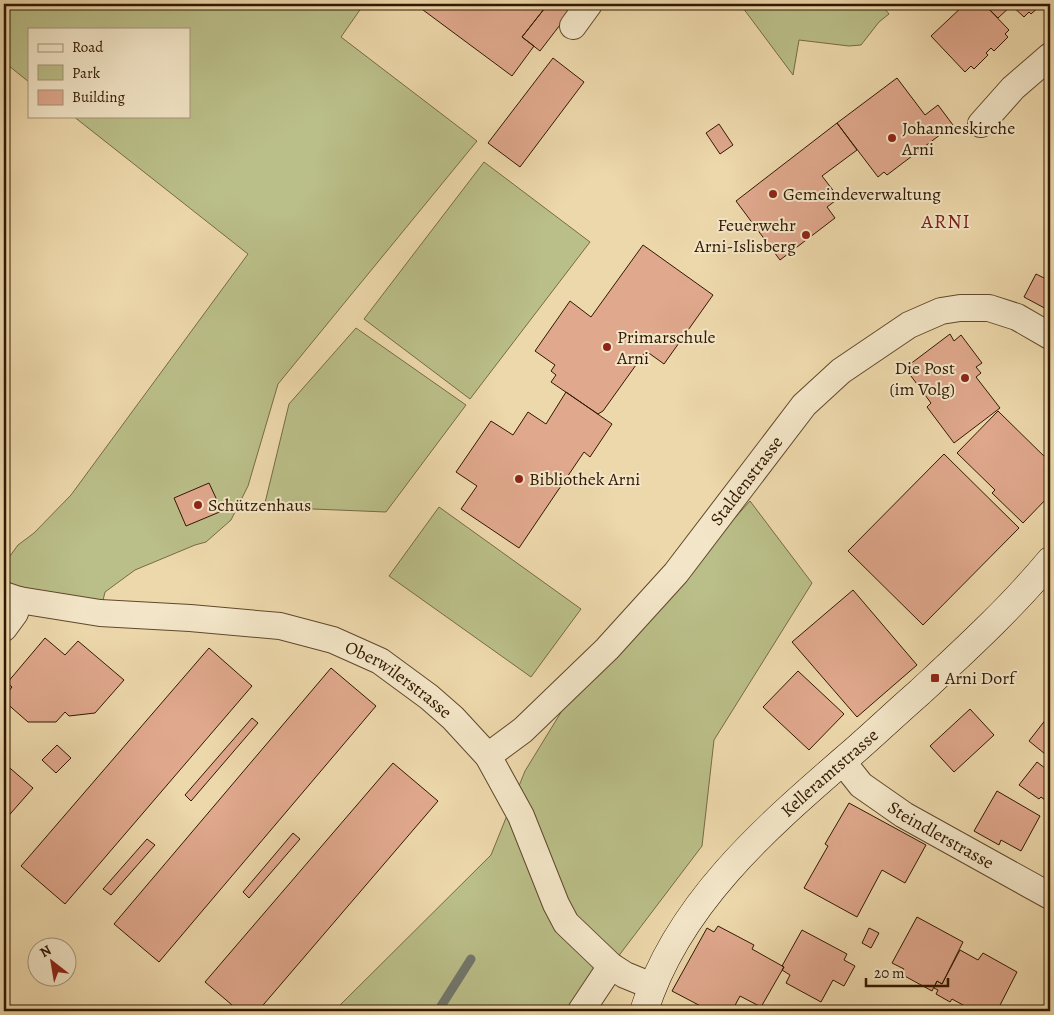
<svg xmlns="http://www.w3.org/2000/svg" width="1054" height="1015" viewBox="0 0 1054 1015" font-family="Alegreya,serif">
<rect width="100%" height="100%" fill="#edd8ab"/>
<filter id="stains"><feTurbulence type="fractalNoise" baseFrequency=".004" numOctaves="4"/><feColorMatrix values="0 0 0 0 .2 0 0 0 0 .09 0 0 0 0 .02 0 0 0 .5 -.17"/></filter>
<radialGradient id="worn" r=".72"><stop offset=".6" stop-color="#630" stop-opacity="0"/><stop offset="1" stop-color="#630" stop-opacity=".3"/></radialGradient>
<path fill="#babe88" stroke="#766b44" d="M4 4H364L341 37 477 141 278 384 248 486 231 520 206 542 195 545 135 570 105 592 100 613 4 595V564L18 545 34 533 71 495 248 254 73 116H189V29H29V82L4 62Z
M740 4H881L889 14 879 22 861 45 849 46 799 40 793 75Z
M484 162 590 242 470 399 364 319Z
M356 328 466 405 386 512 264 507 289 404Z
M750 501 812 583 714 740 702 846 611 966 581 1011H334L491 855 525 771 563 709Z
M439 507 581 609 531 677 389 576Z"/>
<g fill="none" stroke-linecap="round" stroke-linejoin="round">
<path stroke="#72776c" stroke-width="9" d="M438 1011 471 959"/>
</g>
<path fill="#e0a88d" stroke="#311800" d="M415 4H548L522 37 534 46 512 76Z
M548 4H576L540 51 522 37Z
M965 4H984L1009 30 1005 34 1008 37 994 51 991 48 986 53 988 55 974 69 971 66 965 72 931 36Z
M984 4H1010L1012 5 998 18Z
M1010 4H1042L1031 14 1029 12 1024 17Z
M553 58 584 82 520 167 488 143Z
M897 78 925 115 938 105 953 125 887 175 884 172 878 177 837 123Z
M837 123 857 150 822 176 839 198 827 207 835 218 780 260 736 201Z
M719 124 733 145 720 154 706 133Z
M643 245 713 295 664 364 646 351 603 411 598 414 551 382 556 375 551 371 555 365 535 351 570 301 591 317Z
M1036 274 1050 281V311L1024 297Z
M950 334 954 341 961 335 982 363 976 367 981 373 976 377 1000 408 954 443 927 407 931 403 905 368Z
M566 392 612 424 590 457 584 452 519 548 461 509 477 486 456 472 491 421 513 435 528 412 546 424Z
M998 411 1050 462V495L1023 523 992 493 995 490 957 453Z
M944 454 1019 528 923 625 848 551Z
M209 483 222 511 186 526 174 498Z
M853 590 917 665 857 717 792 642Z
M45 638 65 655 78 641 124 680 95 713 69 716 65 712 56 722H28L4 701V697L12 687 7 683Z
M209 648 252 686 65 904 21 866Z
M331 668 376 706 159 962 114 924Z
M798 671 844 714 809 750 763 707Z
M970 709 994 735 954 772 930 746Z
M1050 714V758L1029 741Z
M252 718 258 723 191 801 185 795Z
M57 745 71 758 56 773 42 760Z
M1037 762 1050 772V804L1041 797 1039 799 1019 785Z
M4 763 33 788 4 821Z
M393 763 438 801 258 1011H239L205 982Z
M997 791 1040 816 1021 851 1001 840 999 845 974 831Z
M849 803 926 845 905 883 882 870 857 917 804 888 828 846 825 844Z
M293 833 300 839 249 898 243 892Z
M147 839 155 845 111 895 103 889Z
M917 917 963 942 942 984 937 981 932 991 901 974 904 969 892 963Z
M718 926 754 945 752 949 784 967 761 1007 740 996 732 1011H710L672 991 707 928 714 932Z
M869 928 879 933 871 948 862 943Z
M802 930 847 954 844 960 855 966 844 986 833 980 821 1002 786 983 790 975 782 970 784 967 782 966Z
M960 950 978 960 983 953 1017 972 997 1011H974L952 999 950 1002 936 994 938 990 934 988 937 981 942 984Z"/>
<g fill="none" stroke-linecap="round" stroke-linejoin="round">
<defs>
<g id="street">
<path d="M573 26 589 4"/>
<path d="M981 124 1013 88 1050 56"/>
<path id="s1" d="M4 595 19 600 100 613 190 618 280 626 333 640 380 661 429 697 453 718 488 756 521 816 556 904 566 923 611 966 625 975 652 986"/>
<path d="M4 628 15 613 19 600"/>
<path id="s2" d="M488 756 523 730 607 649 676 573 804 405 841 371 909 325 941 311 960 308H989L1017 317 1050 336"/>
<path id="s3" d="M842 761 861 785 904 815 1050 896"/>
<path d="M581 1011 611 966"/>
</g>
<g id="secondary">
<path id="s4" d="M644 1011C678 902 769 825 852 753 875 733 897 712 920 692 965 650 1010 609 1050 561"/>
</g>
</defs>
<use href="#street" stroke="#60482b" stroke-width="28"/>
<use href="#secondary" stroke="#311800" stroke-width="29"/>
<use href="#street" stroke="#f3e6c8" stroke-width="26"/>
<use href="#secondary" stroke="#f3e6c8" stroke-width="28"/>
</g>
<g fill="#8f2418" stroke="#f3e6c8" stroke-width="2">
<circle cx="892" cy="138" r="5"/>
<circle cx="773" cy="194" r="5"/>
<circle cx="806" cy="235" r="5"/>
<circle cx="607" cy="347" r="5"/>
<circle cx="965" cy="378" r="5"/>
<circle cx="519" cy="479" r="5"/>
<circle cx="198" cy="505" r="5"/>
<rect x="930" y="673" width="10" height="10" rx="2.5"/>
</g>
<g text-anchor="middle" stroke-width="4" stroke-linejoin="round" paint-order="stroke">
<g font-size="18" fill="#311800" stroke="#f3e6c8" text-anchor="start">
<text x="902" y="134">Johanneskirche<tspan x="902" dy="21">Arni</tspan></text>
<text x="783" y="200">Gemeindeverwaltung</text>
<text x="796" y="231" text-anchor="end">Feuerwehr<tspan x="796" dy="21">Arni-Islisberg</tspan></text>
<text x="617" y="343">Primarschule<tspan x="617" dy="21">Arni</tspan></text>
<text x="955" y="374" text-anchor="end">Die Post<tspan x="955" dy="21">(im Volg)</tspan></text>
<text x="529" y="485">Bibliothek Arni</text>
<text x="208" y="511">Schützenhaus</text>
<text x="945" y="684">Arni Dorf</text>
</g>
<g font-size="18" fill="#311800" stroke="#f3e6c8">
<text dy="6" stroke="none"><textPath href="#s2" startOffset="379">Staldenstrasse</textPath></text>
<text dy="6" stroke="none"><textPath href="#s1" startOffset="410">Oberwilerstrasse</textPath></text>
<text dy="6" stroke="none"><textPath href="#s4" startOffset="306">Kelleramtstrasse</textPath></text>
<text dy="6" stroke="none"><textPath href="#s3" startOffset="125">Steindlerstrasse</textPath></text>
</g>
<g font-size="20" letter-spacing="1" fill="#7a1f14" stroke="#f3e6c8">
<text x="946" y="228">ARNI</text>
</g>
</g>
<rect width="1054" height="1015" fill="none" stroke="#edd8ab" stroke-width="20"/>
<rect x="5" y="5" width="1044" height="1005" fill="none" stroke="#311800" stroke-width="2.5"/>
<rect x="10" y="10" width="1034" height="995" fill="none" stroke="#311800"/>
<rect x="28" y="28" width="162" height="90" fill="#f3e6c8" stroke="#a59478"/>
<rect x="38" y="44" width="25" height="8" fill="#f3e6c8" stroke="#a59478"/>
<text x="72" y="52" font-size="15" fill="#311800">Road</text>
<rect x="38" y="65" width="25" height="15" fill="#babe88" stroke="#a59478"/>
<text x="72" y="78" font-size="15" fill="#311800">Park</text>
<rect x="38" y="90" width="25" height="15" fill="#e0a88d" stroke="#a59478"/>
<text x="72" y="102" font-size="15" fill="#311800">Building</text>
<g transform="translate(52 962) rotate(329)"><circle r="24" fill="#f3e6c8" stroke="#a59478"/>
<path d="M0-4L9 19L0 12L-9 19Z" fill="#8f2418"/>
<text y="-8" font-size="14" font-weight="bold" text-anchor="middle" fill="#311800">N</text>
</g>
<path d="M866 978v8h82v-8" fill="none" stroke="#311800" stroke-width="2.5"/>
<text x="874" y="978" font-size="15" fill="#311800" stroke="#f3e6c8" stroke-width="4" paint-order="stroke">20 m</text>
<rect width="100%" height="100%" filter="url(#stains)"/>
<rect width="100%" height="100%" fill="url(#worn)"/>
</svg>
